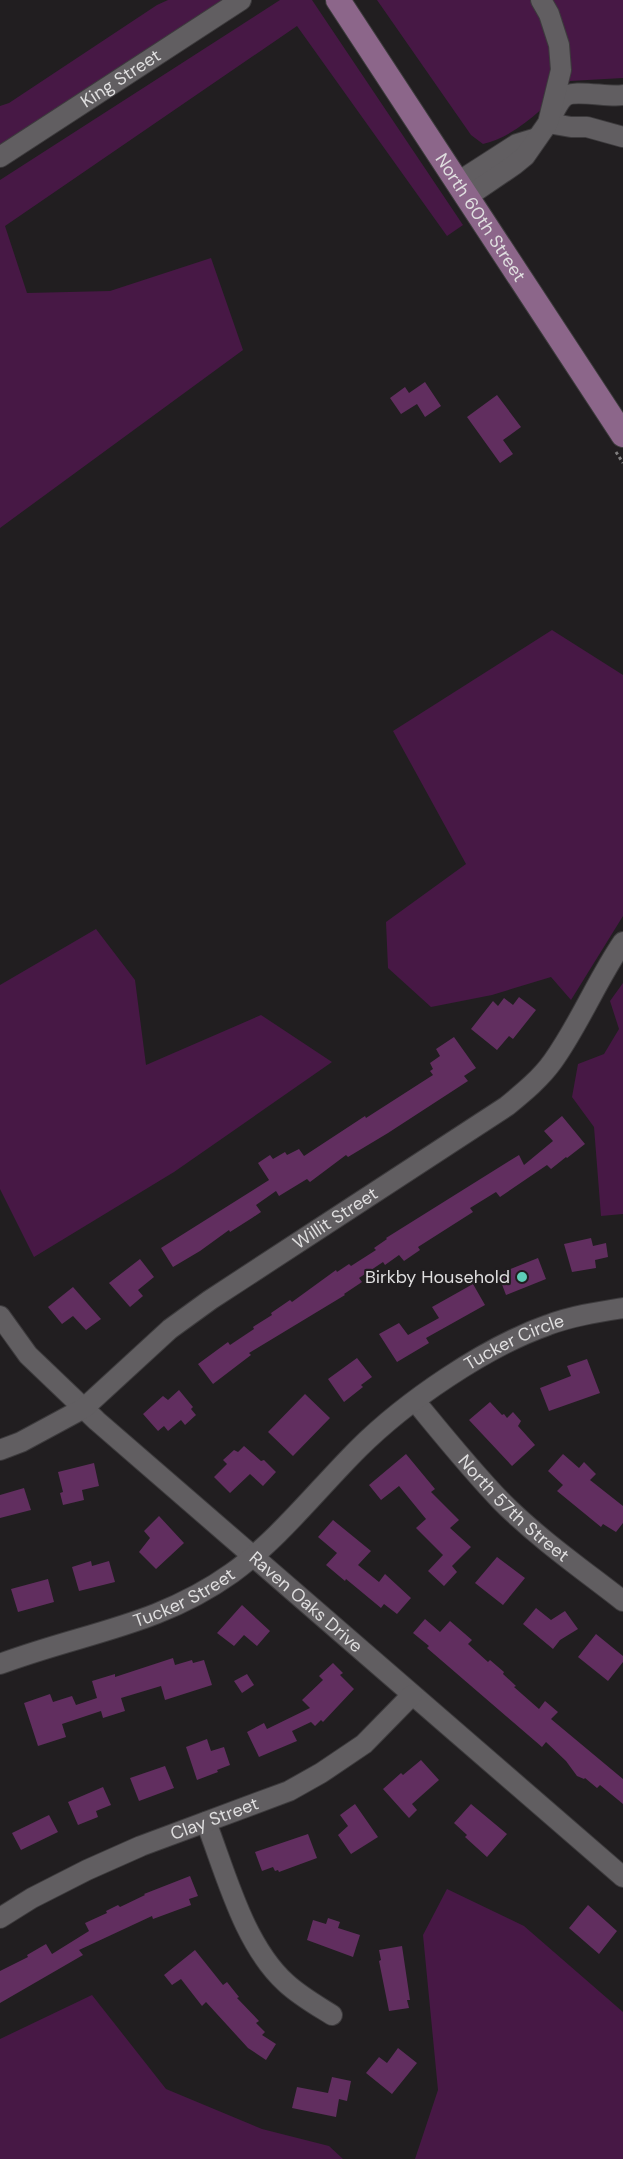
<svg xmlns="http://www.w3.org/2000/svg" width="623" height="2159" viewBox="0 0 623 2159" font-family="'DM Sans',sans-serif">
<rect width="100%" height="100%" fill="#211e20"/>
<path fill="#471845" d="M168 0H227L0 147V106L9 103 157 5Z
M280 0H312L463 225 447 236 297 26 5 226 27 293 110 291 211 258 243 350 0 528V180Z
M377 0H623V78L570 81C545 106 519 135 483 144L471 135Z
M552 630 623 675V916L571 1000 551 977 492 995 431 1007 388 968 386 922 466 864 393 731Z
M96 929 135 980 146 1065 261 1015 332 1062 174 1172 34 1257 0 1189V985Z
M623 983V1214L601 1216 594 1127 572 1097 578 1064 604 1054 619 1029 610 1001Z
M447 1889 524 1926 623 2012V2159H415L438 2090 423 1935Z
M92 1995 166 2089 262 2129 329 2146 343 2159H0V2039Z"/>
<path fill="#612e5f" d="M425 382 441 406 425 417 417 404 401 414 390 398 405 387 409 393Z
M497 395 521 427 503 440 513 454 500 463 467 417Z
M519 997 536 1010 513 1039 509 1036 497 1050 471 1029 493 1001 498 1006 504 998 513 1005Z
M454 1037 476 1068 464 1076 468 1081 388 1133 348 1157 346 1155 310 1182 307 1179 279 1196 276 1191 256 1205 261 1212 252 1218 230 1232 229 1230 200 1251 173 1267 161 1248 269 1180 258 1163 270 1155 273 1159 285 1152 287 1155 299 1149 304 1156 365 1116 366 1118 433 1075 430 1071 433 1069 430 1063 440 1056 436 1049Z
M562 1116 585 1144 567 1158 566 1157 551 1169 547 1165 500 1197 496 1192 470 1208 473 1212 418 1247 420 1250 404 1261 399 1255 385 1265 383 1262 359 1278 362 1282 344 1294 345 1295 249 1353 251 1355 213 1384 198 1364 228 1342 230 1345 254 1329 253 1327 272 1315 271 1313 290 1300 292 1302 336 1270 337 1272 349 1264 351 1266 376 1250 374 1248 387 1239 386 1238 519 1155 524 1165 553 1141 544 1131Z
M591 1238 593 1246 606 1243 608 1257 595 1260 596 1268 572 1272 564 1244Z
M538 1258 546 1279 506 1295 498 1274Z
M140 1259 154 1277 138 1290 143 1296 130 1307 109 1283Z
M473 1284 485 1305 426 1338 429 1343 397 1362 379 1334 399 1323 408 1335 439 1318 432 1307Z
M73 1287 101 1319 86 1330 73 1316 62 1324 48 1307Z
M357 1358 372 1377 361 1385 363 1387 344 1402 328 1379Z
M587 1359 600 1393 549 1411 540 1388 571 1376 567 1366Z
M179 1390 193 1407 191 1409 196 1415 185 1425 181 1420 168 1431 164 1426 158 1431 143 1414 163 1396 168 1400Z
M305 1394 330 1418 293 1456 268 1432Z
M490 1402 502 1415 504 1414 507 1418 513 1412 521 1421 518 1426 535 1445 512 1466 469 1420Z
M244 1446 261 1461 264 1460 276 1472 263 1486 250 1474 230 1493 214 1477 227 1464 223 1460 234 1450 238 1452Z
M406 1454 435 1489 431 1492 459 1520 450 1528 471 1547 452 1566 457 1572 444 1586 428 1571 443 1555 416 1528 426 1519 399 1486 381 1500 369 1485Z
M563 1454 579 1468 584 1462 596 1474 590 1480 623 1506V1523L616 1532 603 1524 601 1527 557 1491 563 1485 548 1471Z
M94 1463 99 1486 82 1490 84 1500 63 1505 60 1493 63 1492 58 1472Z
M24 1488 31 1510 0 1518V1495Z
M159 1516 184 1543 156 1569 139 1552 150 1538 144 1531Z
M333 1520 371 1551 358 1565 379 1582 385 1574 411 1598 397 1614 384 1604 381 1608 346 1579 345 1581 326 1565 337 1553 318 1537Z
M497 1557 525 1578 503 1605 475 1583Z
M91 1561 92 1566 109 1561 115 1582 79 1591 72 1567Z
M48 1579 54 1602 18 1612 11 1589Z
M242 1605 270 1631 257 1646 244 1635 234 1646 217 1633Z
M536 1608 551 1620 565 1611 578 1629 560 1640 553 1649 523 1624Z
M425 1619 440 1632 450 1621 472 1640 468 1644 488 1662 490 1660 504 1672 503 1674 516 1686 514 1687 539 1709 545 1701 558 1712 551 1719 623 1779V1804L600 1785 597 1788 585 1778 584 1779 577 1776 566 1761 546 1742 542 1747 427 1648 429 1646 413 1633Z
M596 1634 623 1656V1662L608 1681 578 1657Z
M173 1658 175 1665 192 1660 193 1663 204 1660 212 1685 165 1700 161 1686 121 1698 125 1711 103 1718 101 1711 62 1724 66 1737 38 1746 24 1703 50 1694 53 1702 72 1696 76 1705 97 1698 92 1681 115 1674V1677Z
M333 1663 343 1673 340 1675 354 1689 323 1722 321 1720 315 1726 311 1722 292 1731 297 1741 259 1757 247 1732 264 1723 267 1729 310 1708 302 1700 323 1680 319 1676Z
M247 1674 254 1685 242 1693 234 1681Z
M207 1739 211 1751 224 1747 230 1765 217 1770 218 1772 197 1780 186 1747Z
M421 1760 439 1780 412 1804 417 1810 409 1818 383 1789 401 1773 403 1775Z
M165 1766 174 1788 139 1801 130 1778Z
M103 1787 111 1805 96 1811 98 1817 78 1825 68 1802Z
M355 1804 378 1837 351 1854 338 1835 348 1826 340 1815Z
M471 1804 507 1834 487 1857 465 1837 467 1835 454 1823Z
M49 1815 58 1832 21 1850 12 1833Z
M308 1834 317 1858 279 1872 278 1870 275 1871 273 1867 262 1871 255 1852Z
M190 1876 198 1896 189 1899 191 1905 153 1919 152 1916 79 1950 83 1955 0 2003V1971L28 1957 27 1955 46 1944 52 1954 89 1931 85 1923 107 1913 106 1911 118 1905 120 1907 145 1895 144 1894Z
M588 1905 617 1931 599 1954 569 1928Z
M328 1918 340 1922 338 1928 360 1935 353 1957 307 1940 313 1920 326 1924Z
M402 1946 410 2000H407L409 2008 389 2011 379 1961 381 1960 379 1950Z
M195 1950 223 1985 227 1982 239 1997 237 1998 259 2021 256 2023 265 2032 262 2035 276 2044 266 2060 248 2048 206 2002 202 2006 181 1979 172 1985 164 1975Z
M398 2048 417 2063 392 2094 366 2073 379 2057 387 2063Z
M332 2077 351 2081 347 2101 339 2099 336 2117 292 2108 297 2087 328 2093Z"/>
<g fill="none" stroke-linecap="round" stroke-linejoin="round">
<defs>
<g id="minor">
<path d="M623 95C608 98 572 88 563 98 557 104 553 115 548 123L571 127H587L623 137"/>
<path id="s1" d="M0 157 241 0"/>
<path d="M458 182 517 144 537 138"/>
<path d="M467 197 514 165 525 156 548 123 561 70 559 45 549 14 541 0"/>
<path id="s2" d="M0 1316 28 1355 97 1421 623 1877"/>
<path id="s3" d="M415 1401C443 1435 471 1470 502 1502 539 1539 582 1569 623 1601"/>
<path id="s4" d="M0 1450 21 1442 84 1408 170 1329 210 1300 507 1106C524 1092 541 1078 553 1061 580 1023 597 980 623 942"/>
<path id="s5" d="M0 1664C82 1633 158 1626 232 1573 279 1539 317 1490 358 1449 405 1402 485 1347 548 1325 572 1316 598 1312 623 1308"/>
<path d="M206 1822C226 1874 244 1945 286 1983 300 1996 316 2005 332 2015"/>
<path id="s6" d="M0 1918 32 1898 87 1870 141 1846 289 1791 321 1773 364 1744 412 1695"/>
</g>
<g id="major">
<path id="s7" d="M338 0 623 435"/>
</g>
</defs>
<use href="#minor" stroke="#3d3b3d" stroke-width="22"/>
<use href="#major" stroke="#3d3b3d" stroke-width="26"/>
<path stroke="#7f7d7e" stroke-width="3" stroke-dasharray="3 3" stroke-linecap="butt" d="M616 452 623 463"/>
<use href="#minor" stroke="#615e61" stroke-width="20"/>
<use href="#major" stroke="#8c668a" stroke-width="24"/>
</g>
<circle fill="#5eceb8" stroke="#211e20" stroke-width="2" cx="522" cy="1277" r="6"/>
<g text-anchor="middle" stroke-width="4.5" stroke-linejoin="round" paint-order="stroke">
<g font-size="18" fill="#dfdedf" stroke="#211e20">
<text dy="6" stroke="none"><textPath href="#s1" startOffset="144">King Street</textPath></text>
<text dy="6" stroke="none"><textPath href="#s7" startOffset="260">North 60th Street</textPath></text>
<text dy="6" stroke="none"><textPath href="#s4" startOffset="410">Willit Street</textPath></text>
<text dy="6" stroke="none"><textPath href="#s5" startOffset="618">Tucker Circle</textPath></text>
<text dy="6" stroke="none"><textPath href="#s3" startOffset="146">North 57th Street</textPath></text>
<text dy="6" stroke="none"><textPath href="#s5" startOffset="196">Tucker Street</textPath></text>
<text dy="6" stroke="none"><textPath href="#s2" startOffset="420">Raven Oaks Drive</textPath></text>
<text dy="6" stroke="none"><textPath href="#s6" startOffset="237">Clay Street</textPath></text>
</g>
<g font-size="18" fill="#dfdedf" stroke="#211e20" text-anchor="end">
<text x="510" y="1283">Birkby Household</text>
</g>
</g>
</svg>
